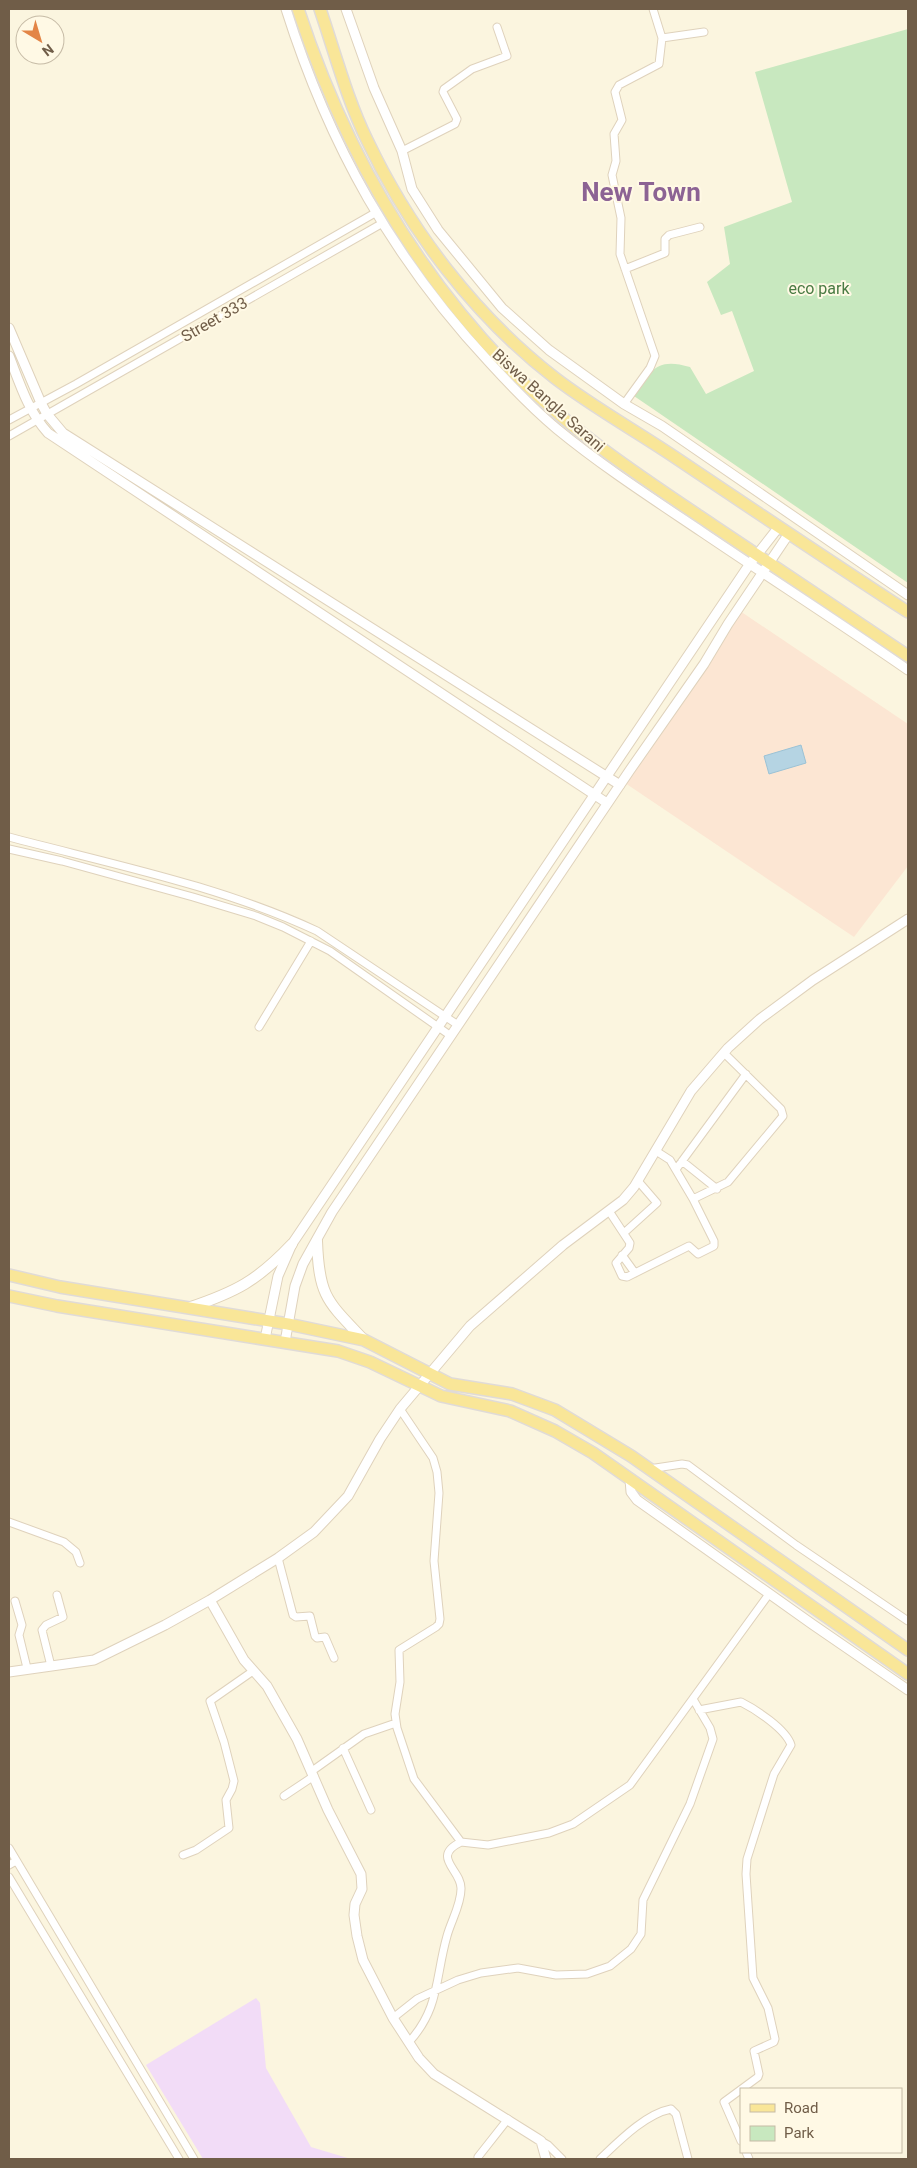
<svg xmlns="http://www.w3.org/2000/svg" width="917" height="2168" viewBox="0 0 917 2168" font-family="Roboto,sans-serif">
<rect width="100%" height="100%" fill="#fbf5df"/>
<path fill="#fce6d3" d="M740 611 908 724V866L854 937 625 783Z"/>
<path fill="#f2dcf7" d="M256 1998 260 2003 266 2068 311 2147 351 2159H203L146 2065Z"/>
<path fill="#c8e8bf" d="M908 29V583L634 396C650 370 657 357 690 367L706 394 754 371 732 311 721 315 707 282 730 264 724 227 792 202 755 72Z"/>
<path fill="#b5d4e3" stroke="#9bc2d5" d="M801 745 806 763 769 774 764 756Z"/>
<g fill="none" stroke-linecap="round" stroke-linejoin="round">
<defs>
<path id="minor" d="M662 38 704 32
M402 151 455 124 457 119 443 92 444 89 472 69 507 56 497 27
M625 269 665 253V239L669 235 700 227
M624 404 650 368 655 356 620 254 621 218 612 175 616 161 614 134 622 120 615 92 619 85 659 64 662 38 653 9
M9 420 76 384 375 213
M9 436 381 224
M9 837C111 864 221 886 317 931L458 1025
M9 849 62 861 193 897 256 916 283 927 330 951 451 1036
M259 1027 311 941
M656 1151 670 1160 693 1199 728 1182 783 1116 781 1109 724 1053
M682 1161 717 1189
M677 1168 746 1074
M609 1211 630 1243 629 1248 616 1263 622 1276 627 1277 689 1246 698 1254 714 1246V1241L693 1199
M625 1232 657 1203 638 1181
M622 1255 635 1273
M400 1409 433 1458 437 1472 439 1493 434 1561 440 1619 439 1624 436 1627 399 1650 400 1682 395 1714 397 1728 414 1779 461 1842
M649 1469 682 1464 688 1465 796 1545 908 1621
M9 1522 64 1542 76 1552 80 1563
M278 1558 293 1615 296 1617 310 1616 315 1636 317 1638 325 1637 334 1658
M15 1601 22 1625 19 1635 27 1668
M51 1666 42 1630 46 1625 63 1617 57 1595
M699 1710 741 1702C755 1709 786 1729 791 1745L774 1774 747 1859 746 1874 753 1978 768 2008 775 2039 774 2042 754 2051 759 2074 758 2077 724 2102 741 2141
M343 1748 371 1810
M312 1771 364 1734 396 1723
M284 1796 314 1776
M9 1848 194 2159
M183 1855 196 1850 229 1828 226 1800 232 1789 234 1781 224 1742 210 1701 253 1671
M9 1865 16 1861
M9 1877 179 2159
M393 2018 417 1999 458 1980 481 1973 518 1968 556 1975 587 1974 610 1966 631 1949 641 1934 643 1900 690 1804 713 1739 710 1728 693 1699
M409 2042C440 2008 435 1978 447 1936 451 1921 461 1905 461 1889 462 1870 430 1857 461 1842L488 1845 549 1833 573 1824 630 1785 769 1594
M541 2141 548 2145 562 2159
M746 2152 749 2159
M478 2157 508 2119
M600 2159C618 2142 645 2114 671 2109L676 2114 688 2159"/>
<path id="tertiary" d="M286 9C329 145 393 259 490 363 511 386 533 409 557 429 602 466 653 499 702 532 770 578 840 623 908 670
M346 9 374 88 402 151 412 189 438 230 502 308 549 350 624 404 662 426 908 595
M9 328 41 403 47 414 63 433 620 785
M9 356C20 384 28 411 48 433L607 803
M265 1339 278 1276 292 1244 749 565 778 528
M285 1342 295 1286 303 1264 332 1212 630 770 704 664 728 624 788 535
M630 1479 631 1492 637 1500 812 1624 908 1690
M210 1600 244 1660 267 1686 297 1739 328 1810 361 1874 362 1889 355 1904 354 1915 357 1936 363 1960 393 2018 419 2058 434 2074 538 2139 541 2141 546 2159
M9 1672 94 1660 165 1625 210 1600 278 1558 314 1532 348 1496 380 1439 400 1409 470 1326 563 1245 623 1200 634 1187 691 1091 728 1048 760 1019 813 980 908 919"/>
<path id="secondary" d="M317 1241C319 1297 327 1301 364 1340
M188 1308C236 1292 257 1281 292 1244"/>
<path id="primary" d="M298 9C343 146 412 270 514 373 573 433 644 479 714 526 779 569 843 613 908 656
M320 9C335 53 347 99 367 140 410 231 475 316 555 378 594 408 638 432 679 460 755 511 831 562 908 612
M9 1275 60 1287 288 1324 364 1340 450 1384 512 1394 555 1410 631 1456 908 1650
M9 1296 57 1306 338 1351 370 1362 441 1396 510 1411 555 1431 593 1453 908 1674"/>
</defs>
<use href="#minor" stroke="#dfd2bc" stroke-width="9"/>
<use href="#tertiary" stroke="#dfd2bc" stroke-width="11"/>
<use href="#secondary" stroke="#e0d2b7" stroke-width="12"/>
<use href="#primary" stroke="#e0dbd7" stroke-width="14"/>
<use href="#minor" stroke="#fff" stroke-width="7"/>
<use href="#tertiary" stroke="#fff" stroke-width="9"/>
<use href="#secondary" stroke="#fff" stroke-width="10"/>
<use href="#primary" stroke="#f9e698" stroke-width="11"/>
</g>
<g text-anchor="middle" stroke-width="4" stroke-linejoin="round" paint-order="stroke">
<g font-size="16" fill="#4a7b43" stroke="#fff9e5">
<text x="819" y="294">eco park</text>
</g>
<g font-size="16" fill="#705d48" stroke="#fff9e5">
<text transform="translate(214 319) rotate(-30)" y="6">Street 333</text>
<text transform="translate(549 400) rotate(42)" y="6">Biswa Bangla Sarani</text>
</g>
<g font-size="26" font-weight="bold" fill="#8c6394" stroke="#fff9e5">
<text x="641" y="201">New Town</text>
</g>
</g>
<rect width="917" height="2168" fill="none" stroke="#705d48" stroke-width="20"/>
<rect x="740" y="2088" width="162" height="65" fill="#fff9e5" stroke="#c6bba6"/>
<rect x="750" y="2104" width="25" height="8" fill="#f9e698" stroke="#c6bba6"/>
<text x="784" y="2113" font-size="15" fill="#705d48">Road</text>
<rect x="750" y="2126" width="25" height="15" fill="#c8e8bf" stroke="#c6bba6"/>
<text x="784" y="2138" font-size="15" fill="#705d48">Park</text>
<g transform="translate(40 40) rotate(142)"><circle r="24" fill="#fff9e5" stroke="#c6bba6"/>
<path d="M0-4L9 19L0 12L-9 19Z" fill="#e38546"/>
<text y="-8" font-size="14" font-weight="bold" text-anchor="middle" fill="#705d48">N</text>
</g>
</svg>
